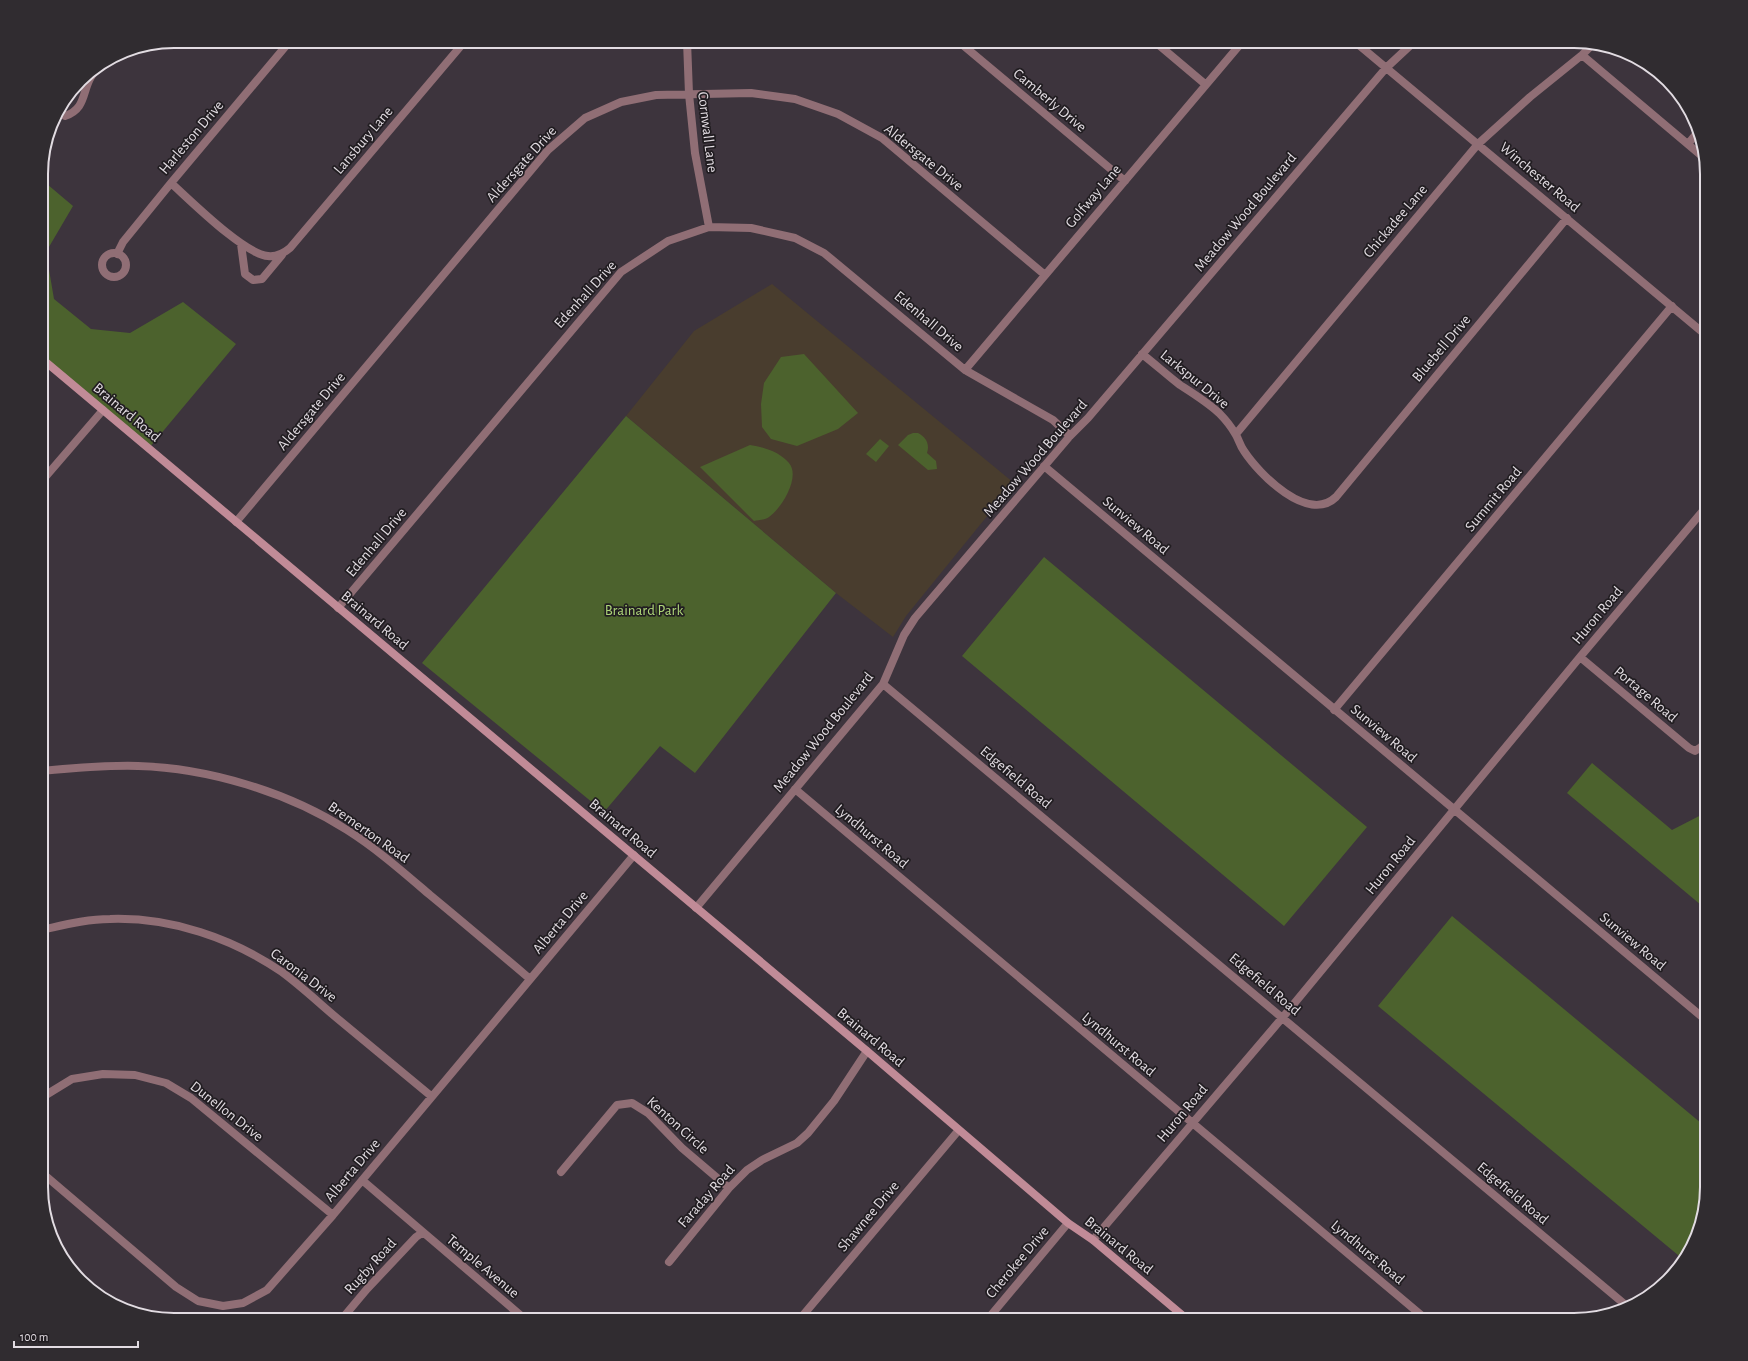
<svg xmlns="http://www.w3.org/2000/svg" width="1748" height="1361" viewBox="0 0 1748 1361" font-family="'Alegreya Sans',sans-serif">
<rect width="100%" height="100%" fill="#3d343d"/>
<path fill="#493d2e" d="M772 284 1014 483 906 616 893 637 836 593 626 416 694 331Z"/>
<path fill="#4c622d" d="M41 179 73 206 46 252 54 299 91 329 130 333 183 302 236 344 149 448 41 358Z
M804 354 858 413 838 429 797 446 771 439 762 427 761 404 764 383 781 357Z
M626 416 836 593 695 773 660 746 604 812 422 663Z
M913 433H918C926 437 930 444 927 453L936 461 937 469 928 470 898 445 908 435Z
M880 439 889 446 876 462 866 454Z
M750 445C764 447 780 452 789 463 801 477 781 509 769 517 765 520 758 520 754 521L700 467Z
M1044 557 1367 827 1284 926 962 656Z
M1592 763 1672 830 1707 812V910L1567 793Z
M1452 916 1707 1128V1187L1700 1230 1684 1260 1378 1006Z"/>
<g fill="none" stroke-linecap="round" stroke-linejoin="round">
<path stroke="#906e75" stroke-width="8" d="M687 41 689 94 695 153 709 227
M958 41 1125 181
M1154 41 1205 84
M1354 41 1707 336
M1582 55 1703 157
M59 112 65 116C86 109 82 92 91 77 93 73 97 70 100 67
M1688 144 1697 133
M171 183C191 201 244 254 268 256 277 257 284 253 290 248L465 41
M241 244 245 274 253 280 262 279 282 255
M102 265a12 12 0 1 1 24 0a12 12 0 1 1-24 0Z
M117 254 123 242 171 183 290 41
M1142 354C1155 364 1167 375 1180 385 1194 394 1207 402 1219 413 1225 419 1232 428 1236 435 1239 440 1240 446 1244 451 1259 474 1308 524 1336 497L1567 218
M965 370 1243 41
M1236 434 1478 144 1530 97 1582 55 1593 44
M1044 466 1707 1021
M41 482 103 410
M236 522 548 150 585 118 621 102 656 95 751 93 795 99 838 114 882 138 1045 275
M338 608 621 272 668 241 709 227 751 228 795 238 824 253 965 370 1053 420 1070 436
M1580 657 1689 748 1695 751 1701 747 1707 740
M883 684 1628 1307
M1334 710 1672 306
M41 771C73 768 105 765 138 766 208 768 288 792 347 830 377 849 403 872 430 895 464 923 497 951 530 979
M795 789 1427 1320
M696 908 883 684 904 635 915 618 1070 436 1088 418 1386 68 1415 41
M41 930C64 925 87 919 110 919 171 917 232 938 282 972 301 986 319 1003 338 1019 369 1045 400 1070 431 1096
M41 1098 72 1079 103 1074 135 1075 166 1083 191 1098 333 1215
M41 1172 176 1287 198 1301 223 1306 243 1303 267 1290 333 1215 634 855
M561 1172 617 1105 632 1103 648 1113 682 1148 729 1188
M362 1180 526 1320
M1093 1240 1283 1017 1580 657 1707 506
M669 1262 729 1188 747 1170 762 1160 797 1143 808 1133 834 1101 867 1051
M341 1320 367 1289 416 1237 422 1233
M799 1320 958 1131
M987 1320 1068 1223
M1174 1320 1180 1314"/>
<path stroke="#c18b97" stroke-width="8" d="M41 358 867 1051 1068 1223 1093 1240 1188 1320"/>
</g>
<g text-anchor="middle" stroke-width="3.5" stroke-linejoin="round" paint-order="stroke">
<g font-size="15" fill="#e2dce2" stroke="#211d21">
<text transform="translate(1050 100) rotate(40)" y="5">Camberly Drive</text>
<text transform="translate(708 132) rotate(83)" y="5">Cornwall Lane</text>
<text transform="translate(191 137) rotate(-50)" y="5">Harleston Drive</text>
<text transform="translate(363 140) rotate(-50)" y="5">Lansbury Lane</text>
<text transform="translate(924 157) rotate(39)" y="5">Aldersgate Drive</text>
<text transform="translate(521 164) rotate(-48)" y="5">Aldersgate Drive</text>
<text transform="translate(1540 177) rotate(40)" y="5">Winchester Road</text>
<text transform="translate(1093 196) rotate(-50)" y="5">Golfway Lane</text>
<text transform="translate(1245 212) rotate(-50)" y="5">Meadow Wood Boulevard</text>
<text transform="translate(1395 221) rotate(-50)" y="5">Chickadee Lane</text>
<text transform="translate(585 294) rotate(-48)" y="5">Edenhall Drive</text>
<text transform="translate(929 321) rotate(40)" y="5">Edenhall Drive</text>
<text transform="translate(1441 348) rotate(-50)" y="5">Bluebell Drive</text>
<text transform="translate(1195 379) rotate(39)" y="5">Larkspur Drive</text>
<text transform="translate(311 411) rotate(-50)" y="5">Aldersgate Drive</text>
<text transform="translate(127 412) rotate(40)" y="5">Brainard Road</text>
<text transform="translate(1035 458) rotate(-49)" y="5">Meadow Wood Boulevard</text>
<text transform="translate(1493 499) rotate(-50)" y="5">Summit Road</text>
<text transform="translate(1136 525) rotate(40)" y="5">Sunview Road</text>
<text transform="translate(376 542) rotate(-50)" y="5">Edenhall Drive</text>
<text transform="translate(1597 615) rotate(-50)" y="5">Huron Road</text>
<text transform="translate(375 620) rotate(40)" y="5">Brainard Road</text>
<text transform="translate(1646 694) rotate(40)" y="5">Portage Road</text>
<text transform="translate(823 732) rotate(-51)" y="5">Meadow Wood Boulevard</text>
<text transform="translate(1384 733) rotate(40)" y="5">Sunview Road</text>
<text transform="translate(1016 777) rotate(40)" y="5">Edgefield Road</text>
<text transform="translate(623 828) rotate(40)" y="5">Brainard Road</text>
<text transform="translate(369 832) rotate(35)" y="5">Bremerton Road</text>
<text transform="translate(872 836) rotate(40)" y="5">Lyndhurst Road</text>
<text transform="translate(1390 865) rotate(-51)" y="5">Huron Road</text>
<text transform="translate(560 922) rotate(-50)" y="5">Alberta Drive</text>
<text transform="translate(1633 941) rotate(40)" y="5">Sunview Road</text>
<text transform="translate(304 975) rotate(37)" y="5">Caronia Drive</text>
<text transform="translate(1265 984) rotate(40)" y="5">Edgefield Road</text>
<text transform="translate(871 1037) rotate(40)" y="5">Brainard Road</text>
<text transform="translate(1119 1044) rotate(40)" y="5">Lyndhurst Road</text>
<text transform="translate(227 1111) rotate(38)" y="5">Dunellon Drive</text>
<text transform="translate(1182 1113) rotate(-50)" y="5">Huron Road</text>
<text transform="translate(678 1125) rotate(42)" y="5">Kenton Circle</text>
<text transform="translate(352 1170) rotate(-50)" y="5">Alberta Drive</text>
<text transform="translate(1513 1193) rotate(40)" y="5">Edgefield Road</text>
<text transform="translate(706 1196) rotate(-49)" y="5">Faraday Road</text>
<text transform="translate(868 1216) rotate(-50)" y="5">Shawnee Drive</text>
<text transform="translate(1119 1245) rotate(39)" y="5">Brainard Road</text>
<text transform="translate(1368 1252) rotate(40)" y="5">Lyndhurst Road</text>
<text transform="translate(1017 1262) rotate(-50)" y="5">Cherokee Drive</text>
<text transform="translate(370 1266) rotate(-48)" y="5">Rugby Road</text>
<text transform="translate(483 1266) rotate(40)" y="5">Temple Avenue</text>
</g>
<g font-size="15" fill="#aed679" stroke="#211d21">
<text x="644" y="615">Brainard Park</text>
</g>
</g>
<path d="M0 0H1748V1361H0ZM174 48H1574A126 126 0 0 1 1700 174V1187A126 126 0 0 1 1574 1313H174A126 126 0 0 1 48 1187V174A126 126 0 0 1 174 48Z" fill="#302c30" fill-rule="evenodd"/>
<path fill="none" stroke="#e2dce2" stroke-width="2" d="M174 48H1574A126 126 0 0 1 1700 174V1187A126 126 0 0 1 1574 1313H174A126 126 0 0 1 48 1187V174A126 126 0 0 1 174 48Z"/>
<path d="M14 1341v6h124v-6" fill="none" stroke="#e2dce2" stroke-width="2"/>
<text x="20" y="1341" font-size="12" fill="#e2dce2" stroke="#211d21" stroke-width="3" paint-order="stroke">100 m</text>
</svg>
